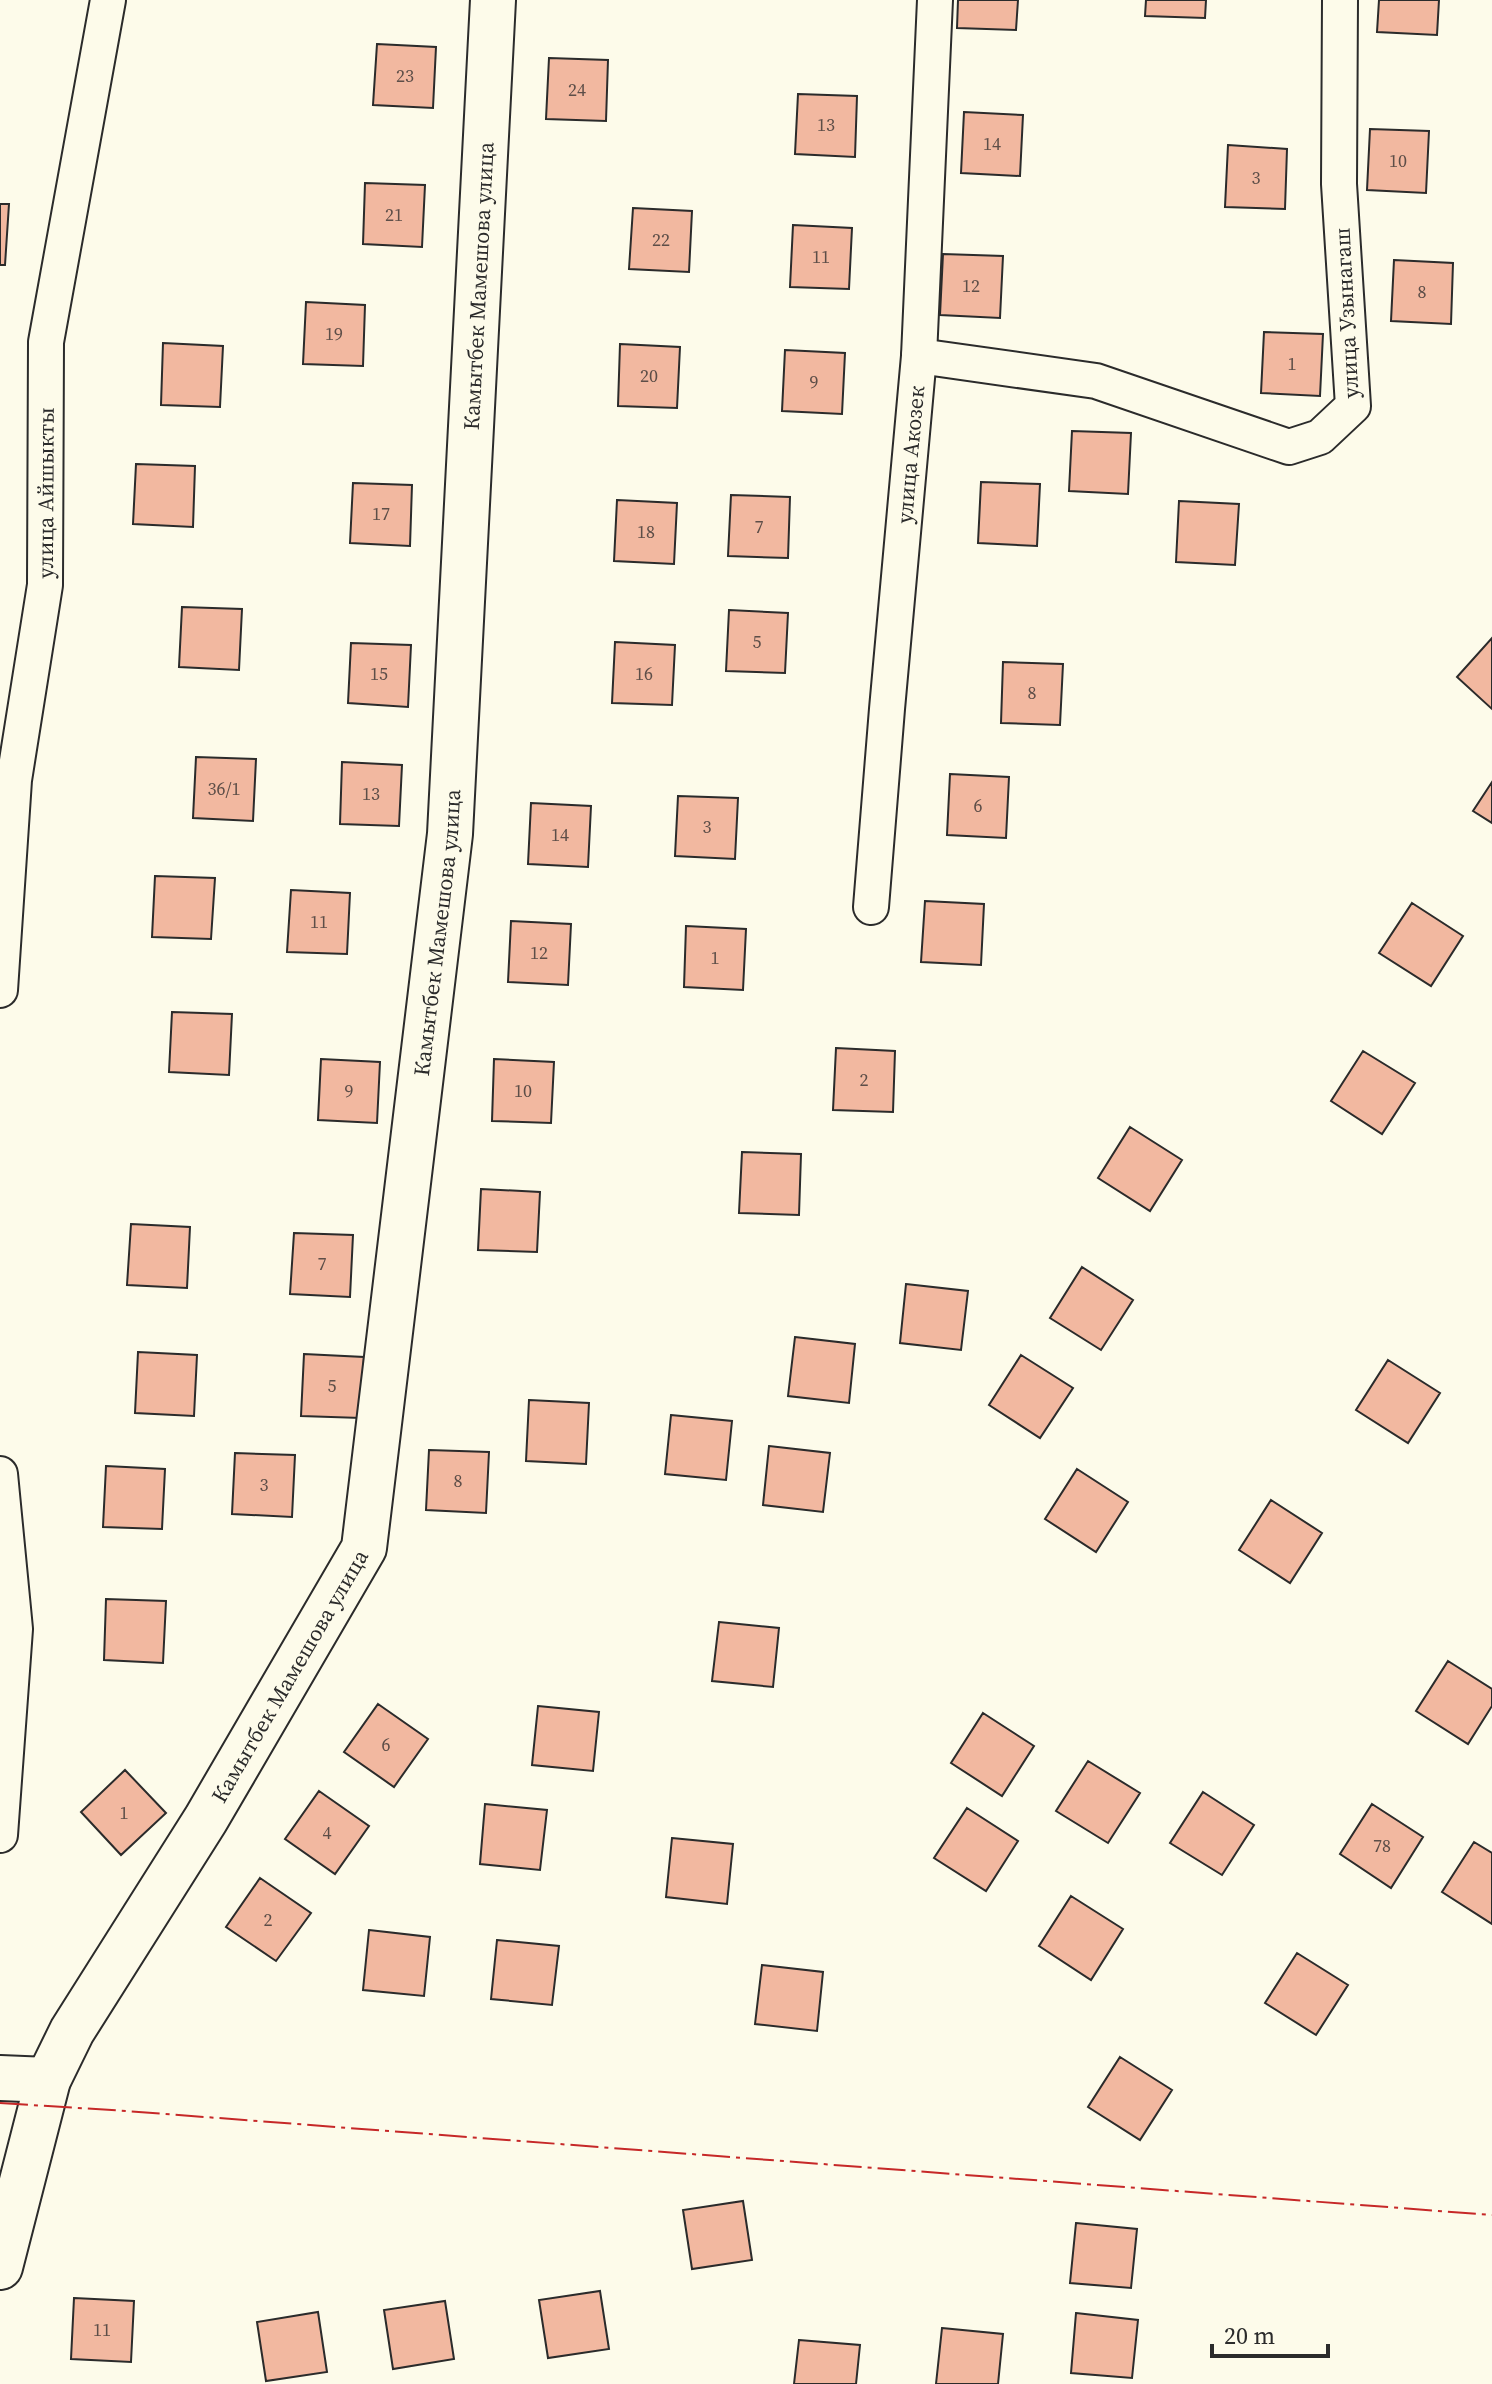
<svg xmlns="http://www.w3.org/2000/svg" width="1492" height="2384" viewBox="0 0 1492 2384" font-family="'Source Serif 4',serif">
<rect width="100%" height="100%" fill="#fdfbea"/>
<path fill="#f2b8a0" stroke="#2b2b2b" stroke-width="2" d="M958 0H1018L1016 30 957 28Z
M1146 0H1206L1205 18 1145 16Z
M1379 0H1439L1437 35 1377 32Z
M377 44 436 47 433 108 373 105Z
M549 58 608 60 606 121 546 119Z
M798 94 857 96 855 157 795 154Z
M964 112 1023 115 1020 176 961 173Z
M1370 129 1429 131 1426 193 1367 190Z
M1228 145 1287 149 1285 209 1225 207Z
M365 183 425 185 422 247 363 244Z
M0 204H9L5 265H0Z
M633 208 692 211 689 272 629 269Z
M793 225 852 228 849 289 790 287Z
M943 254 1003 256 1000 318 940 315Z
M1394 260 1453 263 1451 324 1391 321Z
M306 302 365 305 363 366 303 364Z
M1264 332 1323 334 1320 396 1261 393Z
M163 343 223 346 220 407 161 405Z
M620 344 680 347 677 408 618 406Z
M785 350 845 353 842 414 782 411Z
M1072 431 1131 433 1128 494 1069 491Z
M136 464 195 466 193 527 133 524Z
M981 482 1040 484 1037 546 978 543Z
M353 483 412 485 410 546 350 543Z
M731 495 790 497 788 558 728 556Z
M617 500 677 503 674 564 614 561Z
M1179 501 1239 504 1235 565 1176 562Z
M182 607 242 609 239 670 179 667Z
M729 610 788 613 785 673 726 671Z
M1492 638V709L1457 677Z
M615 642 675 645 672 705 612 703Z
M351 643 411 645 408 707 348 703Z
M1003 662 1063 664 1060 725 1001 723Z
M196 757 256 759 253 821 193 818Z
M342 762 402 765 399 826 340 824Z
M950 774 1009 777 1006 838 947 835Z
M1492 782V823L1473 811Z
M678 796 738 798 735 859 675 856Z
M531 803 591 806 588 867 528 864Z
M155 876 215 878 211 939 152 937Z
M291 890 350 893 347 954 287 952Z
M925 901 984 904 981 965 921 962Z
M1412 903 1463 936 1431 986 1379 953Z
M511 921 571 924 568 985 508 982Z
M686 926 746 929 743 990 684 987Z
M172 1012 232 1014 229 1075 169 1072Z
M836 1048 895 1051 893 1112 833 1110Z
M1363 1051 1415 1083 1382 1134 1331 1101Z
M321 1059 380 1062 377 1123 318 1120Z
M494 1059 554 1062 551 1123 492 1121Z
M1130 1127 1182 1160 1150 1211 1098 1178Z
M742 1152 801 1154 799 1215 739 1213Z
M481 1189 540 1192 537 1252 478 1250Z
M131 1224 190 1227 187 1288 127 1285Z
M294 1233 353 1235 350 1297 290 1294Z
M1082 1267 1133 1300 1101 1350 1050 1318Z
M906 1284 968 1291 961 1350 900 1343Z
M795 1337 855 1344 849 1403 788 1396Z
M138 1352 197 1355 194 1416 135 1413Z
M304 1354 364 1357 361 1418 301 1416Z
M1021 1355 1073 1388 1040 1438 989 1405Z
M1388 1360 1440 1393 1408 1443 1356 1410Z
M529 1400 589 1403 586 1464 526 1461Z
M671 1415 732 1421 726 1480 665 1474Z
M769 1446 830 1453 823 1512 763 1505Z
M429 1450 489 1452 486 1513 426 1510Z
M235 1453 295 1455 292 1517 232 1514Z
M106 1466 165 1469 162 1529 103 1527Z
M1077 1469 1128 1502 1096 1552 1045 1519Z
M1271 1500 1322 1533 1290 1583 1239 1550Z
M106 1599 166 1601 163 1663 104 1660Z
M719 1622 779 1628 773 1687 712 1681Z
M1448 1661 1492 1689V1706L1468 1744 1416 1711Z
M378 1704 428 1739 394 1787 344 1752Z
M538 1706 599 1712 593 1771 532 1765Z
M983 1713 1034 1746 1002 1796 951 1763Z
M1088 1761 1140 1793 1108 1843 1056 1811Z
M125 1770 166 1813 121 1855 81 1812Z
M319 1791 369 1826 335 1874 285 1839Z
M1203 1792 1254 1825 1222 1875 1170 1843Z
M485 1804 547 1810 540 1870 480 1864Z
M1372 1804 1423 1837 1391 1888 1340 1854Z
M967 1808 1018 1841 986 1891 934 1858Z
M672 1838 733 1844 727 1904 666 1897Z
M1474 1842 1492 1853V1924L1442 1892Z
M260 1878 311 1913 276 1961 226 1927Z
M1071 1896 1123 1929 1091 1980 1039 1946Z
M369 1930 430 1937 424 1996 363 1990Z
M497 1940 559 1946 552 2005 491 1999Z
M1297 1953 1348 1985 1316 2035 1265 2003Z
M762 1965 823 1972 817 2031 755 2024Z
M1120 2057 1172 2090 1140 2140 1088 2107Z
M743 2201 752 2260 692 2269 683 2210Z
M1076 2223 1137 2229 1131 2288 1070 2283Z
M600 2291 609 2349 548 2358 539 2300Z
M74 2298 134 2301 131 2362 71 2359Z
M445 2301 454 2359 393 2369 384 2310Z
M318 2312 327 2372 266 2381 257 2322Z
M1076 2313 1138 2320 1132 2378 1071 2373Z
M942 2328 1003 2334 998 2384H936Z
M799 2340 860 2345 856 2384H794Z"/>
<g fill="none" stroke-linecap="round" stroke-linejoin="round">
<defs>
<g id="minor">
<path d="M919 356 1096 381 1289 447 1320 437 1353 406 1339 184 1340 0"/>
<path id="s1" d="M871 907 887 709 919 356 935 0"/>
<path id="s2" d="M0 990 14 780 45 585 46 342 108 0"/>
<path d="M0 1474 15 1629 0 1835"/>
</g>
<g id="tertiary">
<path d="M0 2078 48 2080"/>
<path id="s3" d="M0 2267 48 2080 72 2031 206 1819 364 1548 450 834 493 0"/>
</g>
</defs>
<use href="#minor" stroke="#2b2b2b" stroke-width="38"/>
<use href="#tertiary" stroke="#2b2b2b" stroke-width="48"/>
<use href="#minor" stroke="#fdfbea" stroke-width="34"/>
<use href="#tertiary" stroke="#fdfbea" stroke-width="44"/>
<path stroke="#c62828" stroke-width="2" stroke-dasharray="28 6 4 6" stroke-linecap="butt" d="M0 2103 126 2111 1492 2215"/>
</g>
<g text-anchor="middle" stroke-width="6" stroke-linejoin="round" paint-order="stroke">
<g font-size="18" fill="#5d4e48">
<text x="405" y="82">23</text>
<text x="577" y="96">24</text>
<text x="826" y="131">13</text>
<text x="992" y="150">14</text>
<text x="1398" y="167">10</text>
<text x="1256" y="184">3</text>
<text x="394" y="221">21</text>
<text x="661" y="246">22</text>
<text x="821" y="263">11</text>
<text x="971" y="292">12</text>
<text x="1422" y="298">8</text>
<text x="334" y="340">19</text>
<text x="1292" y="370">1</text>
<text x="649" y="382">20</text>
<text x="814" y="388">9</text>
<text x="381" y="520">17</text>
<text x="759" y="533">7</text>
<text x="646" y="538">18</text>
<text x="757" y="648">5</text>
<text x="379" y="680">15</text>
<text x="644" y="680">16</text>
<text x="1032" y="699">8</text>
<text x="224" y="795">36/1</text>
<text x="371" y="800">13</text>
<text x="978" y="812">6</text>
<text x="707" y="833">3</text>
<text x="560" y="841">14</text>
<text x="319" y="928">11</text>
<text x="539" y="959">12</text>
<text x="715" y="964">1</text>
<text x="864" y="1086">2</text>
<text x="349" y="1097">9</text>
<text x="523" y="1097">10</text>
<text x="322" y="1270">7</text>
<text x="332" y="1392">5</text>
<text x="458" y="1487">8</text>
<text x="264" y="1491">3</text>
<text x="386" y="1751">6</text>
<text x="124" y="1819">1</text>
<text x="327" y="1839">4</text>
<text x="1382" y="1852">78</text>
<text x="268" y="1926">2</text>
<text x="102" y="2336">11</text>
</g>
<g font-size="22" fill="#2b2b2b" stroke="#fdfbea">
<text dy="8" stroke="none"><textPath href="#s3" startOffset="2080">Камытбек Мамешова улица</textPath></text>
<text transform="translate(1346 313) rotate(-93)" y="8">улица Узынагаш</text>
<text dy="8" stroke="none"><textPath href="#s1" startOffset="454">улица Акозек</textPath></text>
<text dy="8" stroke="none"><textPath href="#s2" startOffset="500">улица Айшыкты</textPath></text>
<text dy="8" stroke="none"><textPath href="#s3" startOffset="1432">Камытбек Мамешова улица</textPath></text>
<text dy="8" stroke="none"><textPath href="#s3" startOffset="664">Камытбек Мамешова улица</textPath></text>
</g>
</g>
<path d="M1212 2344v12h116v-12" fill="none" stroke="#2b2b2b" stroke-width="4"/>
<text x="1224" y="2344" font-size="24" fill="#2b2b2b" stroke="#fdfbea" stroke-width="6" paint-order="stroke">20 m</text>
</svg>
